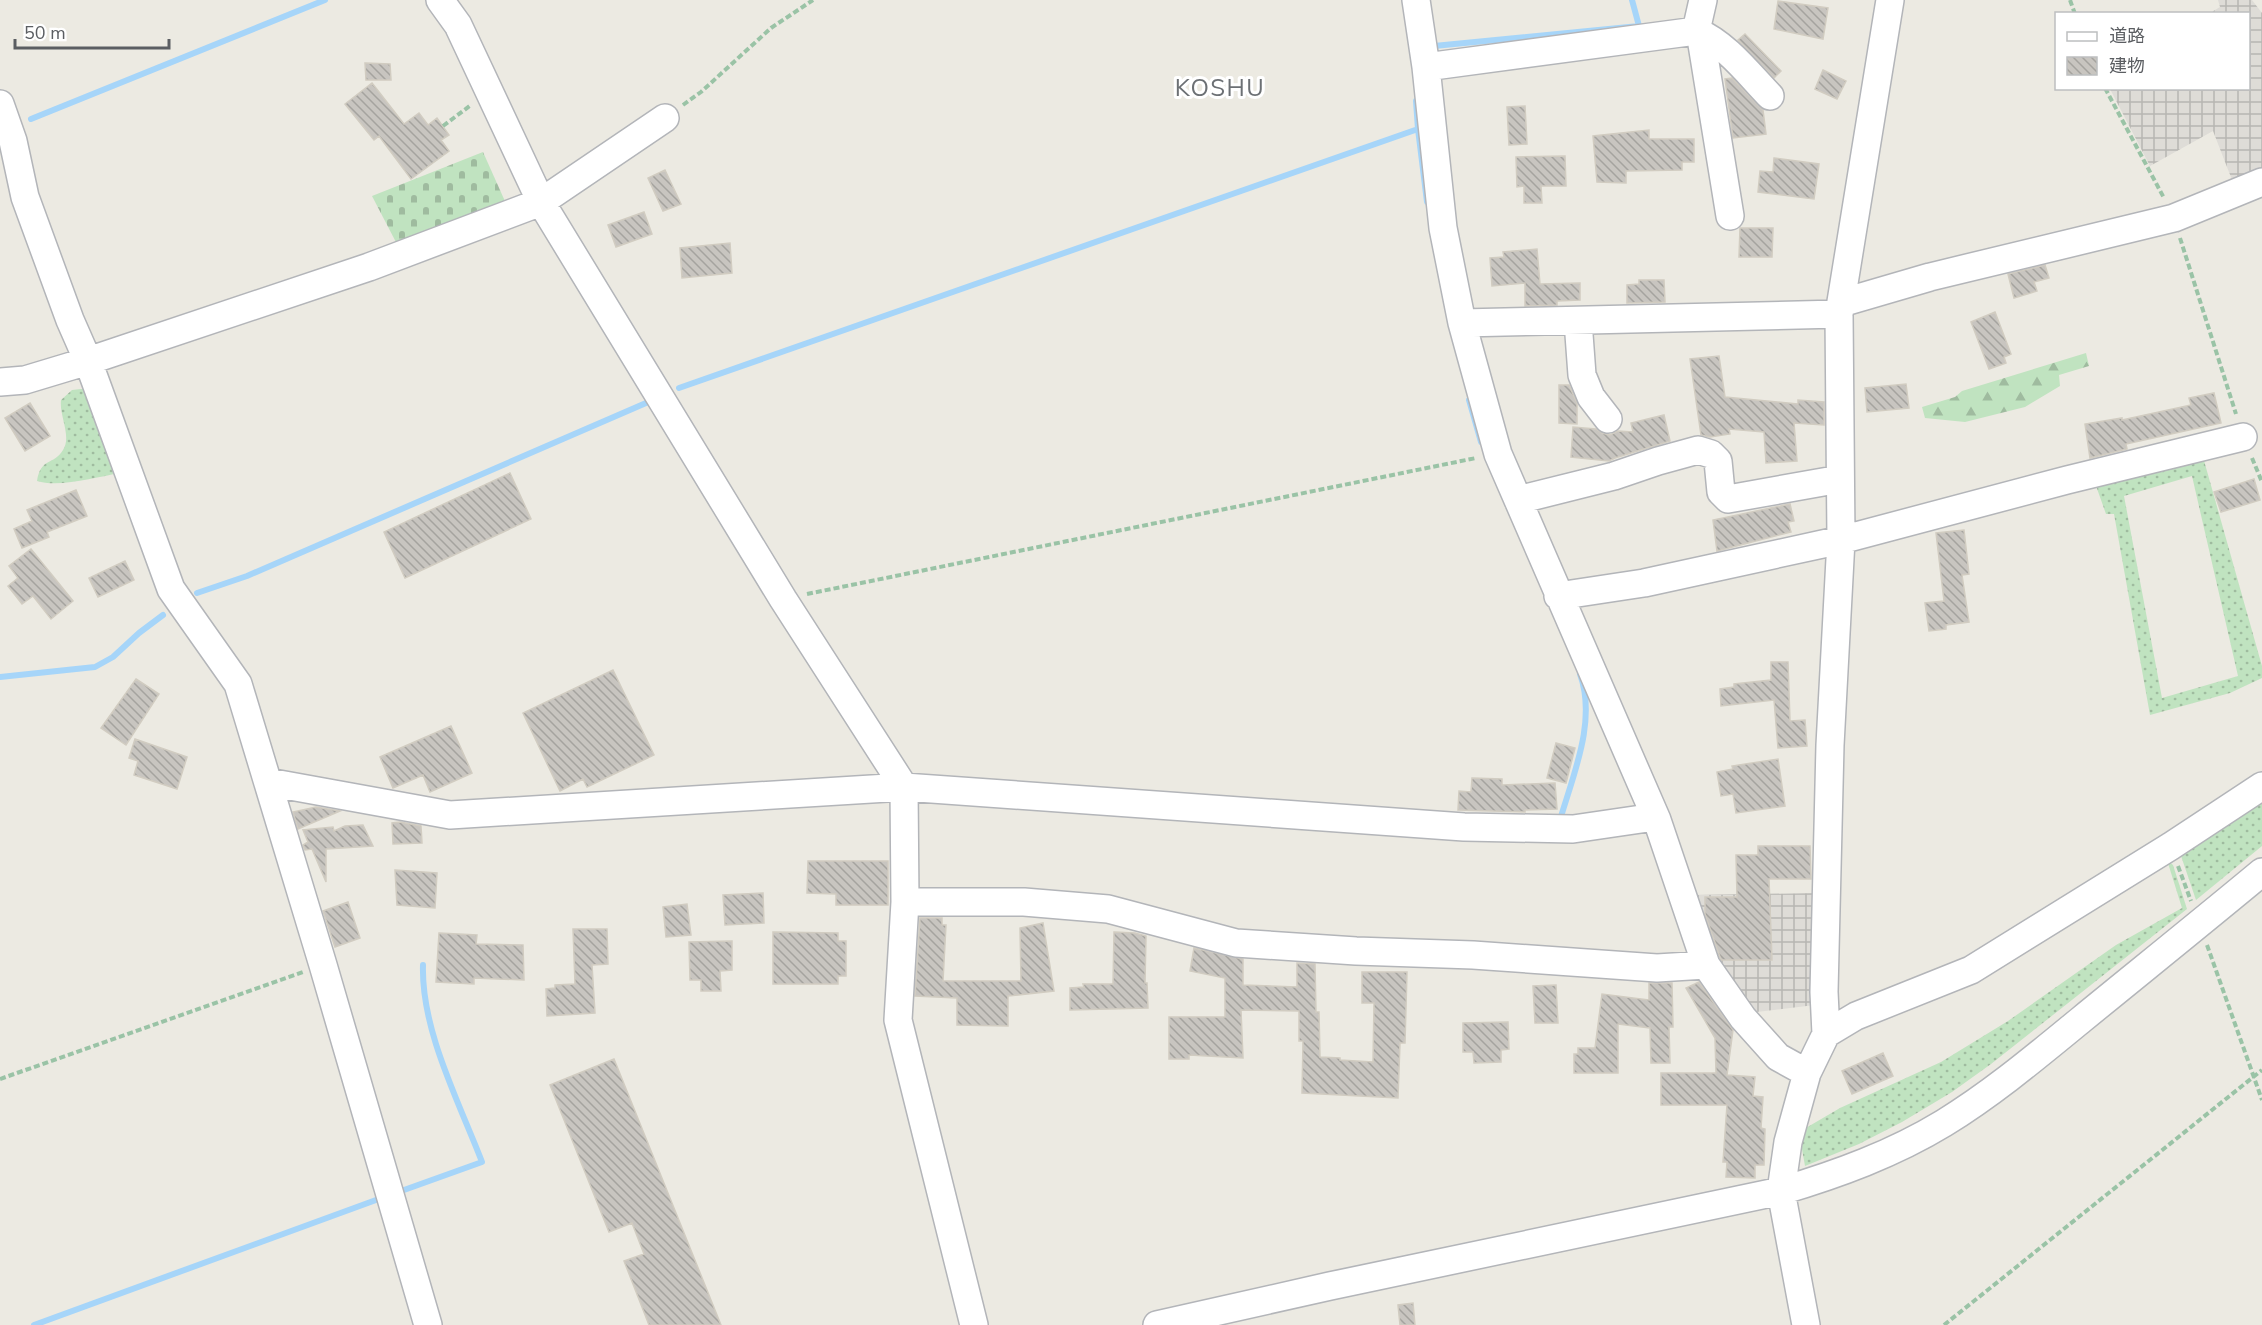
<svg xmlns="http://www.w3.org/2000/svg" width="2262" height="1325" viewBox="0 0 2262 1325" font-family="'Nunito Sans','Noto Sans JP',sans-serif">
<defs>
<pattern id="industrial-grid" width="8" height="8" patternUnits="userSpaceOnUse" patternTransform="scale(1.5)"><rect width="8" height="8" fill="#dedcd7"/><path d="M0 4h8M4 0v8" fill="none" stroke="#b7b6b2"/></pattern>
<pattern id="grass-dots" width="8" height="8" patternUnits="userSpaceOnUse" patternTransform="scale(1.5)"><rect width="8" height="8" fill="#c0e3c0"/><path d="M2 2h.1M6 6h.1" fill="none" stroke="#9fbb9f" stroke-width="1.8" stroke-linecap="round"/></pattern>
<pattern id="forest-firs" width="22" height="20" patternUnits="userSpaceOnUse" patternTransform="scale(1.5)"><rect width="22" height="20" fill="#c0e3c0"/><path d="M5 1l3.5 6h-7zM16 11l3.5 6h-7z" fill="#9fbb9f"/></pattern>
<pattern id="cemetery-stones" width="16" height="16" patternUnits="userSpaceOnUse" patternTransform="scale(1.5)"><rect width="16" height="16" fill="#c0e3c0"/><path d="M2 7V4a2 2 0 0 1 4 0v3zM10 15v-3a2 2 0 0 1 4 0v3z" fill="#9fbb9f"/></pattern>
<pattern id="building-back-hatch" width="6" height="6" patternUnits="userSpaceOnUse" patternTransform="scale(1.5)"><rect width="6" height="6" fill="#c8c5c0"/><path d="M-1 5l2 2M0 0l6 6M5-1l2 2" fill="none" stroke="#a5a39f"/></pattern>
</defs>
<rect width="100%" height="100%" fill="#eceae2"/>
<path fill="url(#industrial-grid)" d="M2218 0H2252L2262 13V173L2234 185 2213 131 2150 166 2110 89 2248 88V14L2210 13 2220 7Z
M1818 893 1815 1005 1748 1013 1718 960 1694 895Z"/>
<path fill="url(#grass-dots)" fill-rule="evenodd" d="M90 388 120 473C97 477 59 488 37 481 41 457 53 466 63 450 72 436 59 416 61 400L72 390Z
M2203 457 2262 666V678L2230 693 2150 715 2114 514H2106L2095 483ZM2192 476 2238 676 2162 698 2124 496Z
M2262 795V846L2196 900 2180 853Z
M2167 860 2173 865 2187 909 1991 1064 1952 1092 1902 1122 1859 1144 1805 1166 1799 1132 1840 1108 1941 1062 2008 1021 2116 945 2182 908Z"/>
<path fill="url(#forest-firs)" d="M2086 353 2089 366 2059 375 2060 386 2025 407 1965 422 1925 418 1922 407 1955 397 1962 391Z"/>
<path fill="url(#cemetery-stones)" d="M483 152 508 208 399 248 372 196Z"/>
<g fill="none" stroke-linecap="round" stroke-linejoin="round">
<path stroke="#a6d5f9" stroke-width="6" d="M1434 46 1639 26 1632 0
M31 119 325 0
M1418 129 1427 202
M679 388 1418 129 1416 101
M1469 400 1481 442
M197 593 247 576 646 403
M0 677 95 667 113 657 139 633 163 615
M1560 820C1573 775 1597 721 1580 674
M404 1190 482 1162C459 1102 421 1030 423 965
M34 1325 376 1200"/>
</g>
<path fill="url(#building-back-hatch)" stroke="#d1ccc1" stroke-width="1.5" d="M1778 1 1828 8 1823 39 1774 29Z
M1745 34 1781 71 1774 78 1738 40Z
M365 63 390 64 391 80H366Z
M1823 70 1846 81 1837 99 1815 89Z
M1732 78 1763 110 1766 134 1733 138 1725 79Z
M372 83 404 124 419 113 428 125 437 118 449 135 441 140 449 151 411 179 379 136 374 140 345 104Z
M1525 106 1527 144 1509 145 1507 107Z
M1649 130V139H1694V162H1682V170L1626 171V183L1597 182 1593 136Z
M1565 156 1566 186H1541L1542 203H1524V186L1517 187 1516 157Z
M1774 158 1819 164 1814 199 1758 192 1760 171 1773 172Z
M665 170 681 204 663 211 648 178Z
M644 212 652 234 616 247 608 225Z
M1740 228H1773L1772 257H1739Z
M730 243 732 273 682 278 680 248Z
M1537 249 1540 284 1580 283V300L1557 301V305L1525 306V283L1492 286 1490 258 1504 257 1503 252Z
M2045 265 2049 278 2034 282 2037 291 2014 298 2008 274Z
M1639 280H1664L1665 302 1627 303V285L1639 284Z
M1995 312 2011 354 2004 357 2006 363 1989 369 1971 322Z
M1719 356 1725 397 1798 404V400L1824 402V425L1794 423 1797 461 1766 463 1764 432 1729 429 1730 434 1710 437 1701 435 1690 359Z
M1906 384 1909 408 1867 412 1865 388Z
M1559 385H1569L1577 403V424L1559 423Z
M2214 393 2221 423 2126 444 2127 449 2090 458 2085 424 2122 418V420L2191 405 2189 398Z
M30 403 50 436 25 451 5 418Z
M1664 415 1670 441 1615 458 1609 461 1571 457 1573 427 1596 429 1602 433 1610 435 1618 431 1633 432 1631 423Z
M510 473 531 519 405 578 384 532Z
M2254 479 2260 500 2221 512 2214 492Z
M76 490 87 516 47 532 49 537 22 548 14 529 32 521 27 510Z
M1790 504 1794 521 1788 522 1791 532 1717 551 1713 520Z
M1964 530 1969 574 1962 575 1969 622 1946 625V629L1929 631 1925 603 1944 601 1936 533Z
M31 549 73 601 51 619 33 596 22 604 8 586 18 578 9 566Z
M125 561 134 580 98 597 89 578Z
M1771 662H1788L1790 721 1805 720 1807 746 1778 748 1774 700 1721 706 1720 689 1734 687V684L1771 680Z
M613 670 654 755 587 787 583 779 560 791 523 713Z
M136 679 159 694 126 745 101 728Z
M451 726 472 773 430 792 423 775 393 788 380 757Z
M135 739 187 757 177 789 134 775 138 761 129 758Z
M1556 743 1575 748 1566 783 1547 778Z
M1778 759 1785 806 1736 813 1733 794 1721 796 1717 772 1733 769 1732 766Z
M1472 778 1502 779V785L1555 783 1557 809 1525 810V812L1458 810 1459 791 1471 792Z
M316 807 340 811 298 829 293 812Z
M400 822 421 826 422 843 393 844 392 823Z
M363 825 373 846 326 849V882L312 849 305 850 303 845 308 842 303 830 333 827 334 831 345 826Z
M1758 846H1810L1811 879H1769L1772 960H1721L1705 914V897H1737L1736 855H1758Z
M808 861H888V905H836V894L807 893Z
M395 870 437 873 435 908 397 905Z
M763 893 764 923 725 925 723 895Z
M348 902 360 938 335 947 323 911Z
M687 904 691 935 666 937 663 907Z
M920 918H942V925H946L943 981H1021L1020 928 1043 923 1054 991 1008 996V1026L957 1025V998L915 996Z
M573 929H607L608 964 592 965 595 1013 547 1016 546 989 555 988V985L575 984Z
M773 932 838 933V941H846V976H838V984H773Z
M1114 932 1135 933 1146 936 1145 983H1147L1148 1008 1070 1010V988L1084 987 1083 984H1113Z
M439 933 477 935 476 944 523 945 524 980 474 978V984L436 982Z
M732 941V970L720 971 721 991H701V980H690L689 942Z
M1194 948 1243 959V985L1297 987V963L1315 964 1316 1012H1319L1320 1057 1340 1058V1060L1373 1062 1374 1003H1362V972H1407L1405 1043H1400L1398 1098 1302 1093 1303 1041H1299V1011L1241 1010 1243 1058 1189 1055V1059H1169V1017H1225V978L1190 971Z
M1699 982 1733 1030 1727 1075 1755 1077 1753 1096 1763 1097 1761 1128 1765 1129 1764 1165H1755V1178L1726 1177 1727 1162H1723L1727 1105H1661V1073H1716L1715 1038 1686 988Z
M1649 983H1672L1673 1027H1669L1670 1063H1651L1650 1028 1618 1024V1073H1574V1054H1578V1048H1595L1602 994 1649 1000Z
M1556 985 1558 1023H1535L1533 986Z
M1508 1022 1509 1049 1501 1050V1062L1474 1063 1473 1052H1463V1023Z
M1883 1053 1893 1076 1852 1094 1842 1071Z
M614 1059 678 1218 721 1325H649L624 1261 644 1254 632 1223 609 1232 550 1085Z
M1413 1303 1415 1325H1400L1398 1305Z"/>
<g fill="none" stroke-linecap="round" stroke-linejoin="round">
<defs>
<path id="minor" d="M440 0 458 25 541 202 783 599 904 787 905 902 898 1020 974 1325
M1416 0 1426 67 1443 228 1462 323 1498 454 1657 820 1706 965 1743 1018 1778 1057 1807 1073
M1696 31 1701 38 1730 216
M1696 31C1727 45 1747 72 1770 96
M1426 67 1696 31 1703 0
M0 104 13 141 25 197 70 320 88 361 171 589 238 684 323 965 428 1325
M1841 303 1930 277 2174 218 2262 182
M1578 321 1582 375 1591 397 1608 419
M1462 323 1839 314
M0 382 25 380 88 361 369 267 541 202 665 118
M1518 500 1614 476 1658 461 1698 450 1711 454 1718 461 1721 492 1728 499 1840 479
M1558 596 1644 583 1841 540 2067 480 2243 437
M268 782 450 815 904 787 1464 827 1573 829 1655 817
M905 902H1024L1108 909 1236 943 1356 951 1473 955 1657 968 1706 965
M1826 1034 1824 992 1830 745 1841 540 1839 314 1890 0
M1157 1325 1330 1286 1781 1191C1838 1174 1893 1154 1944 1123 1993 1093 2038 1055 2082 1019 2142 970 2203 921 2262 872
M1806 1325 1781 1191 1788 1142 1807 1073 1826 1034 1856 1016 1971 970 2171 846 2262 786"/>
</defs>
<use href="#minor" stroke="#b3b5b9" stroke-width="30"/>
<path stroke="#9ac3a6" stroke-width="4" stroke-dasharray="6 3" stroke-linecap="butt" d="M2070 0 2075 14
M2105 88 2164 198
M683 105 701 92 771 28 813 0
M443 126 471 105
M2180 238 2236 414
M2252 458 2262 482
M807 594 1476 458
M2178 866 2191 901
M2207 945 2262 1100
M0 1079 303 972
M1944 1325 2262 1070"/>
<use href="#minor" stroke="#fff" stroke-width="27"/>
</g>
<g text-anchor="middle" stroke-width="6" stroke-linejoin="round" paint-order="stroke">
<g font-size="24" letter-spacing="1.5" fill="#6c7074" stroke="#fff">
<text x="1220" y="96">KOSHU</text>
</g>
</g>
<rect x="2055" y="12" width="195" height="78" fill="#ffffff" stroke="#bdbfc0" stroke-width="1.5"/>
<rect x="2067" y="32" width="30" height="9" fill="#ffffff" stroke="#bdbfc0" stroke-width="1.5"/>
<text x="2109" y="42" font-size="18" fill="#5b5e62">道路</text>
<rect x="2067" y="57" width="30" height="18" fill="url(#building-back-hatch)" stroke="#bdbfc0" stroke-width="1.5"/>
<text x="2109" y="72" font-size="18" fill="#5b5e62">建物</text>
<path d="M15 39v9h154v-9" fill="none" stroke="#5b5e62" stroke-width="3"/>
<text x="24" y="39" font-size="18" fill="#5b5e62" stroke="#ffffff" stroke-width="4.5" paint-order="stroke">50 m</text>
</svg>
